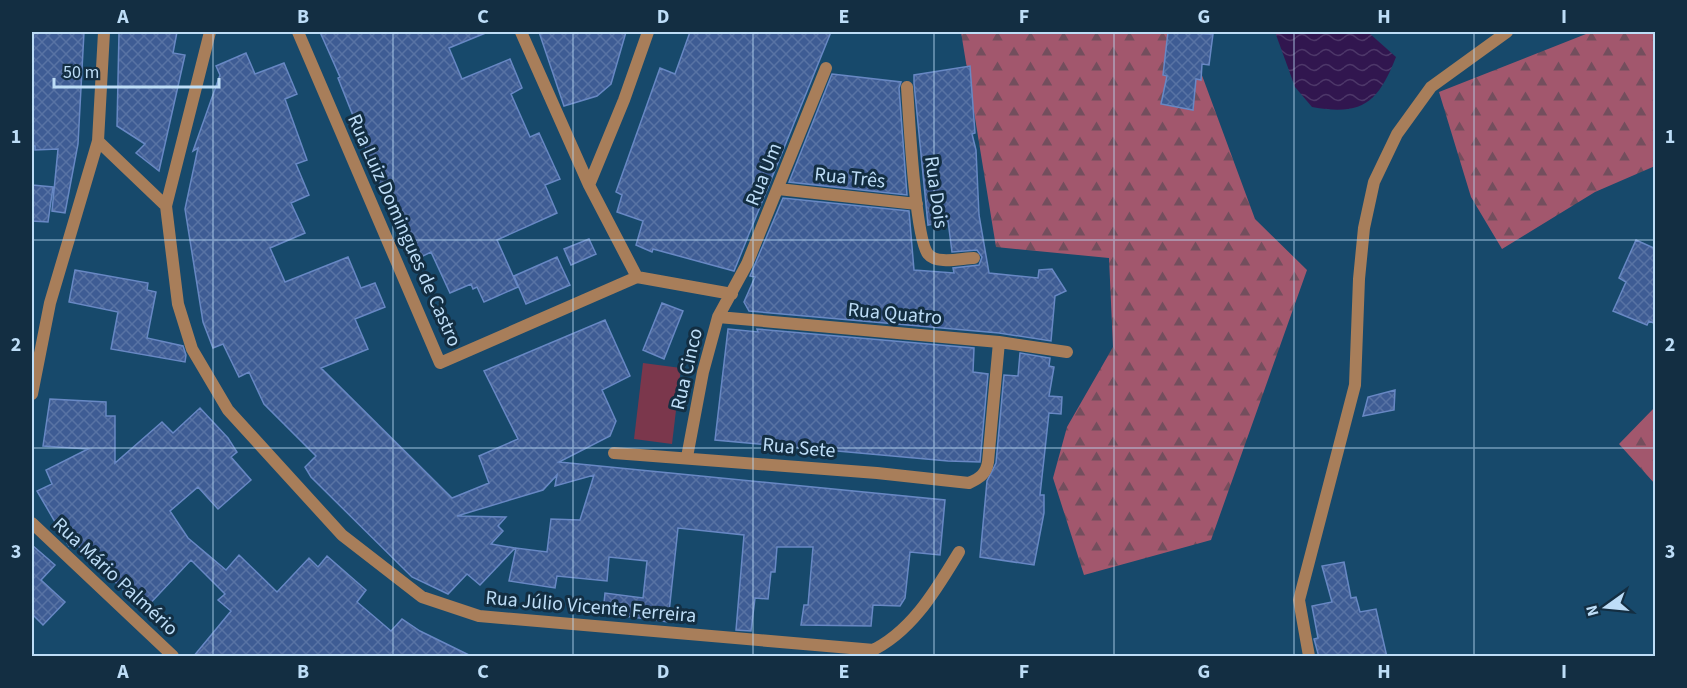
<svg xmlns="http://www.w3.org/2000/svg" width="1687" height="688" viewBox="0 0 1687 688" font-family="'Source Sans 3',sans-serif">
<defs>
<pattern id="forest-firs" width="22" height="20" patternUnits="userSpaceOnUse" patternTransform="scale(1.5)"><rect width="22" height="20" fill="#a2576d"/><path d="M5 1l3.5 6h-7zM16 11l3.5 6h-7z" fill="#734e5d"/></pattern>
<pattern id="water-waves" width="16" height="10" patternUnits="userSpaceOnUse" patternTransform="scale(1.5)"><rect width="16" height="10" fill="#31164f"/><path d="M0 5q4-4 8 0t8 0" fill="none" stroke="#4d3769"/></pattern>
<pattern id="building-cross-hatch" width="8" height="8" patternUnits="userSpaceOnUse" patternTransform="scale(1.5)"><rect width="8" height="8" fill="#3e5c94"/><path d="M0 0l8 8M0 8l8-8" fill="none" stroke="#5873a4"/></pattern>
</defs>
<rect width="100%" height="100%" fill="#17496b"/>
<path fill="url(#forest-firs)" d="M961 32H1186L1255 219 1307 270 1211 540 1084 575 1053 478 1067 427 1113 347 1109 258 996 247Z
M1591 32H1655V166L1595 192 1502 249 1471 197 1439 92Z
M1655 407V484L1619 444Z"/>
<path fill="#7b374c" d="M643 363 681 368 672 444 634 439Z"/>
<path fill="url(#water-waves)" d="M1275 32H1368L1396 57C1378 103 1362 116 1312 107L1295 87Z"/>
<path fill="url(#building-cross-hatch)" stroke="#6888c4" stroke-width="1.5" d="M32 32H84L78 144 65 213 52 211 58 149 35 150V146H32Z
M119 32H177L173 53 185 55 159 171 136 153 145 144 117 126Z
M320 32H488L449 48 462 79 510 59 522 88 511 94 530 137 539 133 560 179 545 185 557 213 497 240 518 287 484 302 477 287 473 289 471 284 450 293 431 252 415 260 381 186 338 78 340 77Z
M539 32H626L611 84 597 96 564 106Z
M690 32H831L734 271 653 249 652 252 636 245 643 221 617 212 622 195 616 192 660 68 675 74Z
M1168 32 1213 34 1209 65 1202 64 1201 80 1196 79 1193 110 1161 104 1167 76 1163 75Z
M246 53 255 74 284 63 297 94 285 99 307 160 296 164 309 195 291 203 305 233 270 248 285 282 348 257 361 288 375 283 385 307 355 319 368 349 321 368 452 498 489 483 479 456 518 439 484 371 605 320 630 376 602 390 616 421 610 436 559 462 945 500 940 555 910 552 905 598 900 606 873 605 871 626 801 625 804 605H808L813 547H777L775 572H771L768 599 755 598 751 631 736 630 744 535 678 528 668 622 603 613 605 593 643 598 647 561 609 557 607 581 557 576 555 588 509 581 516 548 547 552 551 519 580 520 594 475 555 486 557 475 543 490 457 516 506 517 498 526 503 531 491 544 515 548 480 585 467 574 448 594 412 577 311 477 305 467 316 456 264 404 249 372 239 377 223 344 213 348 203 322 185 209 198 148 193 151 220 75 216 66Z
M970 66 975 133 972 134 976 150 979 215 989 273 1038 278 1039 270 1052 269 1066 291 1055 296 1051 341 999 333 749 311 744 302 755 277 750 276 783 198 909 211 914 270 954 273 953 268 979 265 982 257 977 250 952 252 948 221 928 225 914 83V75Z
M832 74 901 82 899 88 907 195 789 182Z
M32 185 53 187 48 222 32 221Z
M589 239 596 254 571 265 564 249Z
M1636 240 1656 249V324L1649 321 1647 325 1613 311 1626 282 1619 278Z
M557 257 570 285 526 304 514 276Z
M75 270 148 283 147 290 156 292 147 338 183 346 186 355 185 362 111 349 118 312 69 302Z
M662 303 683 311 664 359 643 350Z
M728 329 758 332 757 329 974 348 973 372 988 374 980 462 948 461 715 440Z
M1020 353 1050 358 1049 366 1054 367 1049 396 1062 397 1061 414 1049 413 1040 495H1044V513L1034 565 980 557 987 481 996 463 1004 375 1018 376Z
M1395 390 1394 410 1363 416 1368 397Z
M50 399 106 402V416H115V463L162 422 173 433 200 408 228 438 237 452 231 457 251 480 218 509 198 487 170 511 188 538 226 570 239 555 277 592 309 558 318 567 327 556 366 590 357 602 391 631 402 619 420 631 473 657H193L231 611 218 600 225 594 191 560 144 610 75 543 69 546 37 491 52 484 46 470 88 449 43 446Z
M32 545 55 565 41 580 65 602 43 625 32 614Z
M1344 562 1351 598 1356 597 1360 612 1376 609 1387 657H1319L1314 639 1318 638 1312 606 1332 602 1322 566Z"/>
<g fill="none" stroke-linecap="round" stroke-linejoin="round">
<path stroke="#a87e5a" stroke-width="12" d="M210 32 166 206 178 304 192 349 228 410 342 535 422 597 479 616 874 650
M298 32 440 363 637 277
M521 32 589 185 637 277
M907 87C909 115 915 238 928 254 937 265 962 258 974 258
M98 141 166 206
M589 185 624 100 648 32
M778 189 917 204
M637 277 732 294
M718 317 999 342 1067 352
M32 394 50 303 98 141 104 32
M614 453 877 473 969 483C980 478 986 474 988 462L999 342
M687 457 703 372 718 317 747 264 826 68
M32 523 173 656
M869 652C911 633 936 590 959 552
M1309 656 1299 600 1355 385 1359 279 1364 228 1374 182 1397 134 1431 87 1507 32"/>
</g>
<path fill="none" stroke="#bdddf7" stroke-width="1.5" stroke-opacity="0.55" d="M213 32V656M393 32V656M573 32V656M753 32V656M934 32V656M1114 32V656M1294 32V656M1474 32V656M32 240H1656M32 448H1656"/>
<g text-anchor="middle" stroke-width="6" stroke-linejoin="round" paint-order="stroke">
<g font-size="20" fill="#bdddf7" stroke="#132e42">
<text transform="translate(763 174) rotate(-68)" y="7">Rua Um</text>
<text transform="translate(850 177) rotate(6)" y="7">Rua Três</text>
<text transform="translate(937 192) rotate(82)" y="7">Rua Dois</text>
<text transform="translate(405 230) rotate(66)" y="7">Rua Luiz Domingues de Castro</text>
<text transform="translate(895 313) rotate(5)" y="7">Rua Quatro</text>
<text transform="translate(686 369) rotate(-77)" y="7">Rua Cinco</text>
<text transform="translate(799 447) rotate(5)" y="7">Rua Sete</text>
<text transform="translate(116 576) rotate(43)" y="7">Rua Mário Palmério</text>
<text transform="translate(591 606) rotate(5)" y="7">Rua Júlio Vicente Ferreira</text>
</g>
</g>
<rect width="1687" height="688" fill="none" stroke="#132e42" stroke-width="66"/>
<g transform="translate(1606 607) rotate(255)" stroke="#132e42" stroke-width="4.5" paint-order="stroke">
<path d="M0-4.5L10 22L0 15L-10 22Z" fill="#bdddf7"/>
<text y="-9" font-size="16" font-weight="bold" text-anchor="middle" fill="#bdddf7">N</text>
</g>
<path d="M54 78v9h165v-9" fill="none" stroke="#bdddf7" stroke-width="3"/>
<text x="63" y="78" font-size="18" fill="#bdddf7" stroke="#132e42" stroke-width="4.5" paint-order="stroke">50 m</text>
<rect x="33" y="33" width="1621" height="622" fill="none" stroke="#bdddf7" stroke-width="2"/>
<g font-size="20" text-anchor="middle" font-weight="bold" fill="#bdddf7">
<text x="123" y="23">A</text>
<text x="303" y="23">B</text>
<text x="483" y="23">C</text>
<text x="663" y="23">D</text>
<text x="844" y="23">E</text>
<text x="1024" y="23">F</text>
<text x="1204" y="23">G</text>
<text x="1384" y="23">H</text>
<text x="1564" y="23">I</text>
<text x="16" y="143">1</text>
<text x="1670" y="143">1</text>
<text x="16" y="351">2</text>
<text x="1670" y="351">2</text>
<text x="16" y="558">3</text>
<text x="1670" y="558">3</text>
<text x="123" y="678">A</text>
<text x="303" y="678">B</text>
<text x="483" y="678">C</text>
<text x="663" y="678">D</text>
<text x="844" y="678">E</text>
<text x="1024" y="678">F</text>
<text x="1204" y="678">G</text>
<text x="1384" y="678">H</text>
<text x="1564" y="678">I</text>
</g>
</svg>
